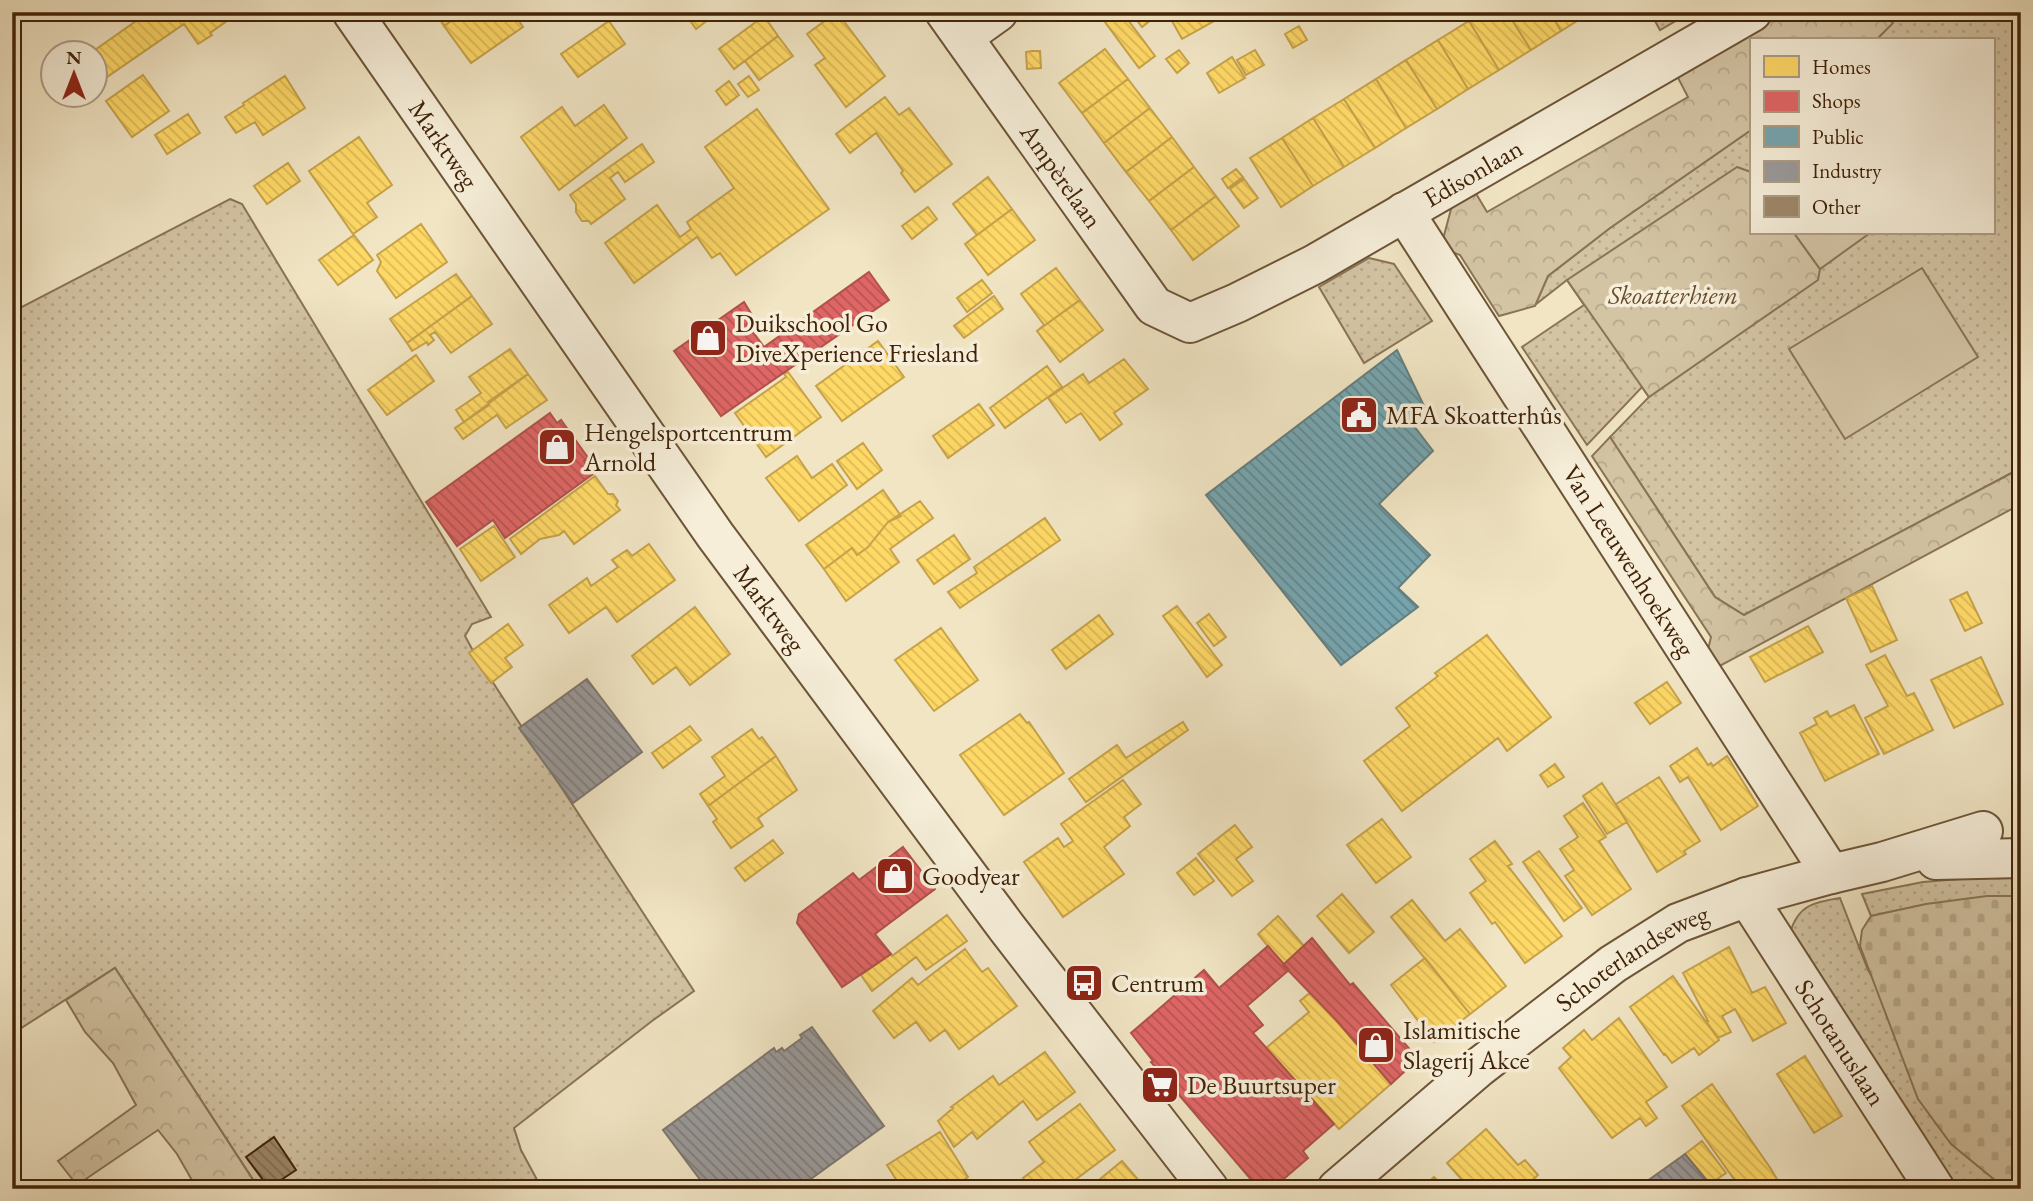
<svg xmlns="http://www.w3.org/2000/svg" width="2033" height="1201" viewBox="0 0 2033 1201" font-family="'EB Garamond',serif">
<defs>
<pattern id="grass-dots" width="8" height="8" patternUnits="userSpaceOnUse" patternTransform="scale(1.75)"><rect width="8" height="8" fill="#d3c4a4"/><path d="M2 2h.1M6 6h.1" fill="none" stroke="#b6a88c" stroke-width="1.8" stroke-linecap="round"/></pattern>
<pattern id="forest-crowns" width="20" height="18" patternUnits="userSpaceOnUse" patternTransform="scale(1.75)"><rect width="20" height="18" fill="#d3c4a4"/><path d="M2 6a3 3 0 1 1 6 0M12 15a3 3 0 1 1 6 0" fill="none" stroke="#b6a88c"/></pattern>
<pattern id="cemetery-stones" width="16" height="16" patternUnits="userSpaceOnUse" patternTransform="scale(1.75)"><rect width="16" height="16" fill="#d3c4a4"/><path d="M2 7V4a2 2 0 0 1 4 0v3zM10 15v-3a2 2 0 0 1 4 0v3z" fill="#b6a88c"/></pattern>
<pattern id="homes-back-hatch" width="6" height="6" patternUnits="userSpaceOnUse" patternTransform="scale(1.75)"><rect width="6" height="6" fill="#ffd966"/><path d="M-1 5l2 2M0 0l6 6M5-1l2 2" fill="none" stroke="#dcba57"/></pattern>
<pattern id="shops-back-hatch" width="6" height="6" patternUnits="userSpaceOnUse" patternTransform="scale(1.75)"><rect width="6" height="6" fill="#e06666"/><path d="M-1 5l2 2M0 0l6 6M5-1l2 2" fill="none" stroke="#b75452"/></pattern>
<pattern id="public-back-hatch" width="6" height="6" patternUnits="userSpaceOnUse" patternTransform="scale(1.75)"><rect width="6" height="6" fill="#76a5af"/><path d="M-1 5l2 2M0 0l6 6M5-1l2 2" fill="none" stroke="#62868c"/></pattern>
<pattern id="industry-back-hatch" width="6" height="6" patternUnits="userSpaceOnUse" patternTransform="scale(1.75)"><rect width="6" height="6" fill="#999"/><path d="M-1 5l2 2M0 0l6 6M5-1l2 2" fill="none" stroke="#7e7c7b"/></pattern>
<pattern id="building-back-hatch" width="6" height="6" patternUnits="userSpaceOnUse" patternTransform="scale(1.75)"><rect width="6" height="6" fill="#9d886a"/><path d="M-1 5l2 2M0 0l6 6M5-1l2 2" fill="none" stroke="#826f55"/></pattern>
</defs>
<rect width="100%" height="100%" fill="#f1e5c4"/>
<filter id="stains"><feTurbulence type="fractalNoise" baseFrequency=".00286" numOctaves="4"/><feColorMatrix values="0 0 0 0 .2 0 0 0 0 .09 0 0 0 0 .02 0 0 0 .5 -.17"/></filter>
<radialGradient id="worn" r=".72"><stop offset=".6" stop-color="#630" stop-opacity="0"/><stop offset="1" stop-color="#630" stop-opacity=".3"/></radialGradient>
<path fill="url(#grass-dots)" stroke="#8a7456" stroke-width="2" d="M1650 12H1691L1660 30Z
M1881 12H2021V468L1744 615 1715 597 1610 437 1649 397 1642 387 1587 445 1522 347 1584 305 1567 280 1535 305 1548 276 1610 228 1751 130V233H1993V40H1876L1892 23Z
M230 199 242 204 491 617 472 624 465 636 477 658 694 991 652 1021 514 1128 521 1150 542 1189H259L115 968 12 1034V312Z
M1369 258 1394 264 1432 321 1364 363 1319 287Z
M2021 874V896C1970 897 1921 905 1871 916L1862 894 1923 882Z
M1840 898 1868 970 2002 1186 2007 1189H1955L1821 979 1790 933C1798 905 1814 902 1840 898Z"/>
<path fill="url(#forest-crowns)" stroke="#8a7456" stroke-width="2" d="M1774 12H1881L1893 23 1876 40H1751V130L1610 228 1548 276 1535 306 1499 316 1460 255 1447 250 1442 243 1454 198 1472 187 1487 212 1688 97 1676 74 1762 24Z
M1737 167 1751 172V233H1794L1820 269 1818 280 1649 397 1567 280Z
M1610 437 1715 597 1744 615 2021 468V504L1716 668 1707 654 1711 637 1592 456Z
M115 968 259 1189H197L177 1154 158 1130 77 1185 58 1161 136 1105 113 1063 85 1032 66 1000Z"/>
<path fill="url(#cemetery-stones)" stroke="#8a7456" stroke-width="2" d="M1987 896H2021V1189H2007L2002 1186 1951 1144 1918 1099 1860 946 1862 930 1871 916 1926 904Z"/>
<path fill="#d3c4a4" stroke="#8a7456" stroke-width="2" d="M1794 233H1870L1820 269Z
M1922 268 1978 357 1845 439 1789 349Z"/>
<path fill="url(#homes-back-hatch)" stroke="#c6a24a" stroke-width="2" d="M149 12 154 20 165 12H236L237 14 210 33 212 35 198 44 184 24 94 86V52H92Z
M435 12H464L444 26Z
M464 12H513L523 27 471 63 444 26Z
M684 12H716L717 13 696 29Z
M837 12 885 76 846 107 815 65 825 58 807 34Z
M1102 12H1122L1155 56 1139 68 1099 14Z
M1131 12H1154L1156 16 1142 27Z
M1167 12H1209L1214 21 1182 39Z
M1209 12H1229L1214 21Z
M1337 12H1355L1341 20Z
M1482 12H1507L1531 50 1499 70 1469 21Z
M1507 12H1550L1561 31 1531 50Z
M1550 12H1591L1561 31Z
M764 16 778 36 734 69 719 49Z
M609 21 625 44 578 77 561 54Z
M1469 21 1499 70 1468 89 1438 40Z
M1299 26 1307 40 1293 48 1285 34Z
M778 36 793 56 759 80 745 61Z
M1438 40 1468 89 1437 109 1406 60Z
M1105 49 1128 79 1082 113 1059 83Z
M1179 50 1189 63 1177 73 1166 59Z
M1255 50 1264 65 1246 75 1237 60Z
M1032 51H1040L1041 68 1027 69 1026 52Z
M1232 57 1245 78 1219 93 1207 73Z
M1406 60 1437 109 1406 128 1376 79Z
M143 75 169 111 132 137 106 101Z
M285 76 305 108 263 135 255 122 236 133 225 117 244 105 243 103Z
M749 76 759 90 748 97 738 84Z
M1128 79 1150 108 1104 143 1082 113Z
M1376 79 1406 128 1375 148 1344 99Z
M729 81 739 95 726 105 716 91Z
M885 97 899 115 909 108 952 164 915 192 901 173 903 171 876 133 850 153 836 134Z
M1344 99 1375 148 1344 167 1313 118Z
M604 105 627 138 559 190 521 137 562 107 575 126Z
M1150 108 1172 137 1126 172 1104 143Z
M757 109 829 209 736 275 720 253 712 258 697 237 634 283 605 243 657 205 680 237 691 229 687 222 734 188 705 147Z
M188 114 200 133 167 154 155 135Z
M1313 118 1344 167 1313 186 1282 138Z
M359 137 392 185 367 203 377 217 353 234 309 171Z
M1172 137 1194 167 1149 201 1126 172Z
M1282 138 1313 186 1281 207 1250 158Z
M642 144 654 162 625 182 618 172 610 178 625 199 591 224 589 221H582L576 212V204L570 195Z
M288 163 300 181 267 204 254 186Z
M1194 167 1216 196 1171 230 1149 201Z
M1236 169 1243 177 1228 188 1222 179Z
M988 177 1012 209 977 235 953 204Z
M1244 179 1258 198 1244 208 1230 189Z
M1216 196 1239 226 1193 260 1171 230Z
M928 207 937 219 912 239 902 226Z
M1012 209 1035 240 988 275 965 244Z
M421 224 447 262 396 298 377 271 381 262 377 255Z
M354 235 373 260 338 285 319 260Z
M1056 268 1080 300 1037 331 1044 325 1021 294Z
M456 274 472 296 407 343 390 319Z
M982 280 992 293 967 312 957 298Z
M472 296 492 324 451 353 435 332 430 335 434 340 428 345 427 342 412 351 407 343Z
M994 296 1003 309 964 338 954 326Z
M1080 300 1103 330 1060 362 1037 331Z
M878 341 904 377 842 421 816 386Z
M510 349 528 374 464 422 456 410 481 393 469 377Z
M416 355 434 381 387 415 368 390Z
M1124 359 1148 389 1114 413 1122 424 1100 440 1081 413 1066 423 1048 398 1083 374 1089 383Z
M1047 366 1062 387 1005 428 990 408Z
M788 372 821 417 766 457 735 413 786 377 784 374Z
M528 374 547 400 506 428 497 415 463 439 455 428 489 405 488 402Z
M979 404 994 425 948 458 933 436Z
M863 443 882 470 857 489 837 461Z
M797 456 812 478 832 464 847 485 799 521 766 478Z
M595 476 608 494H613L618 501 616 505 620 510 574 544 564 531 559 535 540 539 521 554 510 539Z
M883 490 901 516 888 522 868 547 857 555 852 548 824 569 806 545Z
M920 501 933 518 890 549 899 562 846 601 824 569 852 548 857 555 868 547 888 522Z
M1045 518 1060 540 960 608 948 592 977 573 974 567Z
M494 526 515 557 481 581 460 549Z
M954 535 970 559 934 584 917 560Z
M649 544 675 580 617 622 606 607 569 633 549 605 587 578 591 586 618 567 612 560 627 550 632 556Z
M1872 586 1897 640 1871 652 1846 598Z
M1967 592 1982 623 1965 631 1950 600Z
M1177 606 1222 665 1207 677 1163 616Z
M695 607 730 654 690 685 676 667 653 684 632 656Z
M1209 614 1226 637 1214 646 1197 623Z
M1099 615 1113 634 1066 669 1052 650Z
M508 624 523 645 505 658 512 667 491 683 469 653Z
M1808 626 1823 652 1765 682 1750 657Z
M941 628 978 680 934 711 895 660Z
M1487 635 1551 717 1507 751 1498 738 1402 811 1364 761 1410 726 1396 708 1438 676 1435 673Z
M1885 655 1907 696 1914 693 1933 730 1884 754 1865 718 1888 706 1866 665Z
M1981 657 2003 704 1954 728 1931 680Z
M1667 682 1681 703 1650 724 1635 703Z
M1854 705 1879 754 1825 781 1800 733 1817 724 1814 718 1827 711 1830 717Z
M1020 714 1027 723 1029 722 1064 773 1004 815 960 755Z
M1183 722 1188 730 1086 802 1069 779 1117 745 1126 758Z
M690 726 701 740 663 768 652 753Z
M752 729 759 739 762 737 776 756 708 806 700 794 725 776 712 757Z
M1697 748 1708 765 1711 763 1713 766 1727 756 1758 806 1721 830 1688 777 1680 782 1670 766Z
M776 756 797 790 758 818 763 826 731 848 713 822 717 819 708 806Z
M1555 764 1564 777 1548 787 1540 775Z
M1659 777 1700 841 1684 851 1686 854 1657 872 1616 804Z
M1123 780 1141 804 1124 817 1130 826 1104 847 1124 874 1063 917 1024 862 1058 838 1064 847 1073 841 1061 824Z
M1602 783 1627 822 1607 834 1583 796Z
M1583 803 1606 837 1599 841 1631 889 1592 915 1565 876 1574 870 1560 849 1578 837 1564 816Z
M1382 819 1411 857 1376 883 1347 845Z
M1235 825 1252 847 1236 859 1253 881 1232 896 1198 854Z
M773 840 783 853 745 881 735 868Z
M1495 841 1512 864 1508 866 1562 936 1525 963 1495 922 1492 924 1470 893 1486 881 1470 859Z
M1539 851 1582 908 1564 921 1523 862Z
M1196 858 1214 881 1194 895 1177 873Z
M1342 894 1374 932 1349 953 1317 916Z
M1412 900 1445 941 1460 929 1506 986 1470 1014 1391 917Z
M947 915 967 941 926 970 916 957 872 991 861 975 891 954 892 956Z
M1278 916 1304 946 1283 965 1258 934Z
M1729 947 1752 993 1765 987 1786 1023 1753 1041 1735 1009 1722 1016 1731 1032 1718 1038 1706 1021H1708L1683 973Z
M965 949 982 972 988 968 1017 1006 959 1049 945 1030 930 1041 916 1022 894 1038 873 1011 912 978 918 985Z
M1425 958 1470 1014 1434 1042 1391 985Z
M1673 976 1719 1040 1699 1055 1694 1048 1672 1063 1665 1054 1664 1055 1630 1007Z
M1311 992 1391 1084 1339 1129 1266 1048 1309 1012 1300 1001Z
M1619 1018 1667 1087 1646 1102 1657 1118 1646 1126 1640 1118 1612 1138 1559 1068 1571 1057 1563 1048 1584 1030 1592 1040Z
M1045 1052 1075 1092 1037 1120 1023 1101 977 1139 972 1132 954 1147 938 1121 953 1108 951 1107 993 1076 999 1085Z
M1805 1056 1842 1116 1814 1133 1777 1074Z
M1712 1084 1771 1169 1781 1186 1778 1189H1741L1682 1106Z
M1080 1104 1115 1150 1063 1189H1031L1023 1178 1044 1162 1029 1142Z
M1486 1129 1518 1165 1525 1160 1538 1175 1523 1189H1513L1510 1185 1506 1189H1470L1447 1163Z
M940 1132 968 1177 950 1189H902L887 1165Z
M1702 1141 1726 1173 1710 1184 1685 1154Z
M1122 1161 1146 1189H1088Z
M1434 1177 1446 1189H1421Z"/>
<path fill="url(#shops-back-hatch)" stroke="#b0524a" stroke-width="2" d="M869 272 889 300 721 416 674 351 744 302 752 315 747 324 764 347Z
M550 413 557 423 561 420 589 459 584 461 593 474 505 538 493 520 457 546 426 502Z
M903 847 935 889 875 934 891 954 842 987 797 923 799 914 853 873 859 880Z
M1312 938 1350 985 1353 983 1418 1059 1391 1084 1338 1022 1283 965Z
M1268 946 1289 970 1247 1006 1263 1025 1253 1033 1334 1124 1303 1151 1308 1158 1272 1189H1259L1151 1062 1153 1061 1131 1033 1204 970 1219 988Z"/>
<path fill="url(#public-back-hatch)" stroke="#667e7d" stroke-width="2" d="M1397 350 1426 410 1411 422 1433 451 1379 504 1430 555 1398 588 1418 607 1341 665 1206 495Z"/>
<path fill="url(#industry-back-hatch)" stroke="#7f766e" stroke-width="2" d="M558 12H574L563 20Z
M587 679 642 752 573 803 519 728Z
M812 1027 884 1126 797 1189H707L663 1130 774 1048 776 1052 782 1048 784 1051 802 1038 800 1035Z
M1685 1154 1714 1189H1637L1650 1179Z"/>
<path fill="url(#building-back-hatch)" stroke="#412308" stroke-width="2" d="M274 1137 296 1170 269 1188 246 1157Z"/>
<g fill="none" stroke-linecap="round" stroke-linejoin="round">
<defs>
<g id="minor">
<path id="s1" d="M352 12 715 535 1007 928 1209 1189"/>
<path id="s2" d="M945 12 1154 306 1190 323 1237 303 1315 264 1752 12"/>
<path d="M963 37 998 12"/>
<path id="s3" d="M1404 212 1831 874"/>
<path d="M1936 860 2021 858"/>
<path id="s4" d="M1747 897 1935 1189"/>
<path id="s5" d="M1337 1189 1478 1068 1613 964 1678 923 1747 897 1831 874 1882 862 1983 831"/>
</g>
</defs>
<use href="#minor" stroke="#6d5437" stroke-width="42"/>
<use href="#minor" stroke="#f6eed9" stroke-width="38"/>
</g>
<defs>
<symbol id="shop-square" viewBox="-11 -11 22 22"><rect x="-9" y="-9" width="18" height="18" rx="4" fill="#8f2418" stroke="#f6eed9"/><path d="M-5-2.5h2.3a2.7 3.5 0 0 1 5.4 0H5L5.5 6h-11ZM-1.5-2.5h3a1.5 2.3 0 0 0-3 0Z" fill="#fff"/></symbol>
<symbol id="civic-square" viewBox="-11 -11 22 22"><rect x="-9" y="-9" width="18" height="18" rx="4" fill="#8f2418" stroke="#f6eed9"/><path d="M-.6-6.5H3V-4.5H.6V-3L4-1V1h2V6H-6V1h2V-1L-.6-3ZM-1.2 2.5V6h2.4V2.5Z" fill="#fff"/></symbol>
<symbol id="bus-square" viewBox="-11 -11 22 22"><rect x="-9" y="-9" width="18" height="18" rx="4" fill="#8f2418" stroke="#f6eed9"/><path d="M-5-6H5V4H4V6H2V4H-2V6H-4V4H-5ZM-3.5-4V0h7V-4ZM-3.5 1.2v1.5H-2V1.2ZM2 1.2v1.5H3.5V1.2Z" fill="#fff"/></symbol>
<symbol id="supermarket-square" viewBox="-11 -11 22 22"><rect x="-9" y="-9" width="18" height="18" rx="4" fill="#8f2418" stroke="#f6eed9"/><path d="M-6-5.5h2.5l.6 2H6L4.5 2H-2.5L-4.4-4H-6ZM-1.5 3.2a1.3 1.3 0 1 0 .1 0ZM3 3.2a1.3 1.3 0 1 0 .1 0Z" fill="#fff"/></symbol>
</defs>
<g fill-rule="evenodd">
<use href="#shop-square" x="686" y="316" width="44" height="44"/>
<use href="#civic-square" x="1337" y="393" width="44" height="44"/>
<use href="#shop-square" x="535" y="425" width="44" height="44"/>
<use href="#shop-square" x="873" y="854" width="44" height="44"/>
<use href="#bus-square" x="1062" y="961" width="44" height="44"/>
<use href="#shop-square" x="1354" y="1023" width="44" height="44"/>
<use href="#supermarket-square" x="1138" y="1063" width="44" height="44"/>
</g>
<g text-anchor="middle" stroke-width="7" stroke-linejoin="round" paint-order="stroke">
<g font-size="26" fill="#412308" stroke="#f6eed9">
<text dy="9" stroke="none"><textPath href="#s1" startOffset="161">Marktweg</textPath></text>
<text dy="9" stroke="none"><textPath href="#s2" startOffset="721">Edisonlaan</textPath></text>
<text dy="9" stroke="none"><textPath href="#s2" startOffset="201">Ampèrelaan</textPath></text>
<text dy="9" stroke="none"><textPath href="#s3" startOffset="415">Van Leeuwenhoekweg</textPath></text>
<text dy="9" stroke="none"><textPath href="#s1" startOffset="728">Marktweg</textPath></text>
<text dy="9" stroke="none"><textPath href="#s5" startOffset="376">Schoterlandseweg</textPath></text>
<text dy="9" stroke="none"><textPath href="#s4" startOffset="173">Schotanuslaan</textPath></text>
</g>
<g font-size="26" font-style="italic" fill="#664b2f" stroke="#f6eed9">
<text x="1673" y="304">Skoatterhiem</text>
</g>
<g font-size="26" fill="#412308" stroke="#f6eed9" text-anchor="start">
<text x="735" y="332">Duikschool Go<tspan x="735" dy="30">DiveXperience Friesland</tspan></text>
<text x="1386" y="424">MFA Skoatterhûs</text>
<text x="584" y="441">Hengelsportcentrum<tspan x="584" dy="30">Arnold</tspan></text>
<text x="922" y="885">Goodyear</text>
<text x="1111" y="992">Centrum</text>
<text x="1403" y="1039">Islamitische<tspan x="1403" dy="30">Slagerij Akce</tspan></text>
<text x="1187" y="1094">De Buurtsuper</text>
</g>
</g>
<rect width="2033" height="1201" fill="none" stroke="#f1e5c4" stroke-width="42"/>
<rect x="14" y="14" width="2005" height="1173" fill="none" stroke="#412308" stroke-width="3.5"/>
<rect x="21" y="21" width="1991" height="1159" fill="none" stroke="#412308" stroke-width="2"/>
<rect x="1750" y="38" width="245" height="196" fill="#f6eed9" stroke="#ae9d85" stroke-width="2"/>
<rect x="1764" y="56" width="35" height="21" fill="#ffd966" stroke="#ae9d85" stroke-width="2"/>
<text x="1812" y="74" font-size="21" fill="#412308">Homes</text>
<rect x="1764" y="91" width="35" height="21" fill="#e06666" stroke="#ae9d85" stroke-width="2"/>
<text x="1812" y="108" font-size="21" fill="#412308">Shops</text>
<rect x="1764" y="126" width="35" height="21" fill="#76a5af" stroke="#ae9d85" stroke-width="2"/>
<text x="1812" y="144" font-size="21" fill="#412308">Public</text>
<rect x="1764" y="161" width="35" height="21" fill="#999999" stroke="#ae9d85" stroke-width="2"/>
<text x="1812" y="178" font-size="21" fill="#412308">Industry</text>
<rect x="1764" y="196" width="35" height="21" fill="#9d886a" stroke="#ae9d85" stroke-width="2"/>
<text x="1812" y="214" font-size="21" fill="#412308">Other</text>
<g transform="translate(74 74)"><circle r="33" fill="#f6eed9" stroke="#ae9d85" stroke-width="2"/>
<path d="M0-5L12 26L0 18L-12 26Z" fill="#8f2418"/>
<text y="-10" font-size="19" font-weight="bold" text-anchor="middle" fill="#412308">N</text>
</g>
<rect width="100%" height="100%" filter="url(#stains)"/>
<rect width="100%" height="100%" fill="url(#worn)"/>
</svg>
